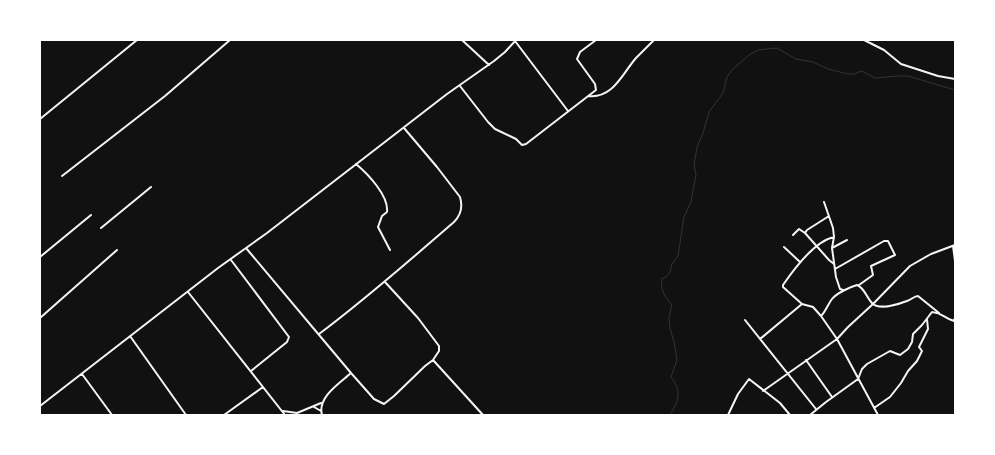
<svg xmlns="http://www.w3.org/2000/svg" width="995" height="455" viewBox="0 0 995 455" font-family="'IBM Plex Serif',serif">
<rect width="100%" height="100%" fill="#111"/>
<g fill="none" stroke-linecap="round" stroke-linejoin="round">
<path stroke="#333" stroke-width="1" d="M670 415C679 400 682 392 671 377L677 360 674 342 670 328 669 317 672 305C665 297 660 290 662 278H665L670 272 672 264 678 256 684 217 691 202 696 175 694 165 697 147 703 133 709 112 723 93 727 77 732 70 749 55 758 50 777 48 796 59 813 62 828 69 848 74H854L862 71 875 78 898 76H908L955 90"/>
<path stroke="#f5f5f5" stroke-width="2" d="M462 40 489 65
M864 40 884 50 901 64 938 76 955 79
M515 41 568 111
M460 86 488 122 495 129 516 139 522 145 526 144 596 90 595 84 577 59 580 52 596 40
M588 96C613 99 622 74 636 58 642 52 648 46 654 40
M40 119 137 40
M356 164C368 174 389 196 387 212L382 216 378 227 390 250
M62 176 165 96 230 40
M824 202 833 228 834 237 832 248 836 277 840 289 843 290
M829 216 807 230 805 233 829 260 834 264
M101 228 151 187
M793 235 799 229 805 233
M834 237C815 241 794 269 783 285V287L802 304 813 307 821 316 837 339 878 415
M953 246 955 261
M784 247 800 262
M246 248 351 373C340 383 317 397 322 415
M832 248 847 240
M40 257 91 215
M231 260 289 337 287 342 251 371
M835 269 884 241H888L895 255 871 266 873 275 859 285
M385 282 418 318 439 346V351L433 360
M188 292 285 415
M821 316C826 311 828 304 832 299 837 293 850 287 857 285 865 288 867 299 873 304 880 310 899 304 907 301 911 300 914 296 918 296L939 313
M40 318 117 250
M745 320 816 409
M319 334C366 299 410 260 454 222 461 215 463 207 460 197L437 167 404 128
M130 336 186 415
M760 339 802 304
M806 360 832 397
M351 373 374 399 384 404 394 396 425 366 433 360 483 415
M82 374 112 415
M763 391 837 339 848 327 873 304 910 266 931 254 955 245
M40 406 218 268 267 233 447 94 494 61 505 52 516 40
M314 407 321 411
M874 408 890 397 901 383 908 371 917 361 922 351 919 347 928 329 927 319
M283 411 297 413 321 403
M40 414V415
M224 415 263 387
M728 415 738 394 749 379 780 403 790 415
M810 415 826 402 858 379 862 369 867 364 890 351 900 355 908 349 912 342 913 334 922 325 932 312C943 313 944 318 954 321L955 318"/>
</g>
<rect width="995" height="455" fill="none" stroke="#ffffff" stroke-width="82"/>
</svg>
